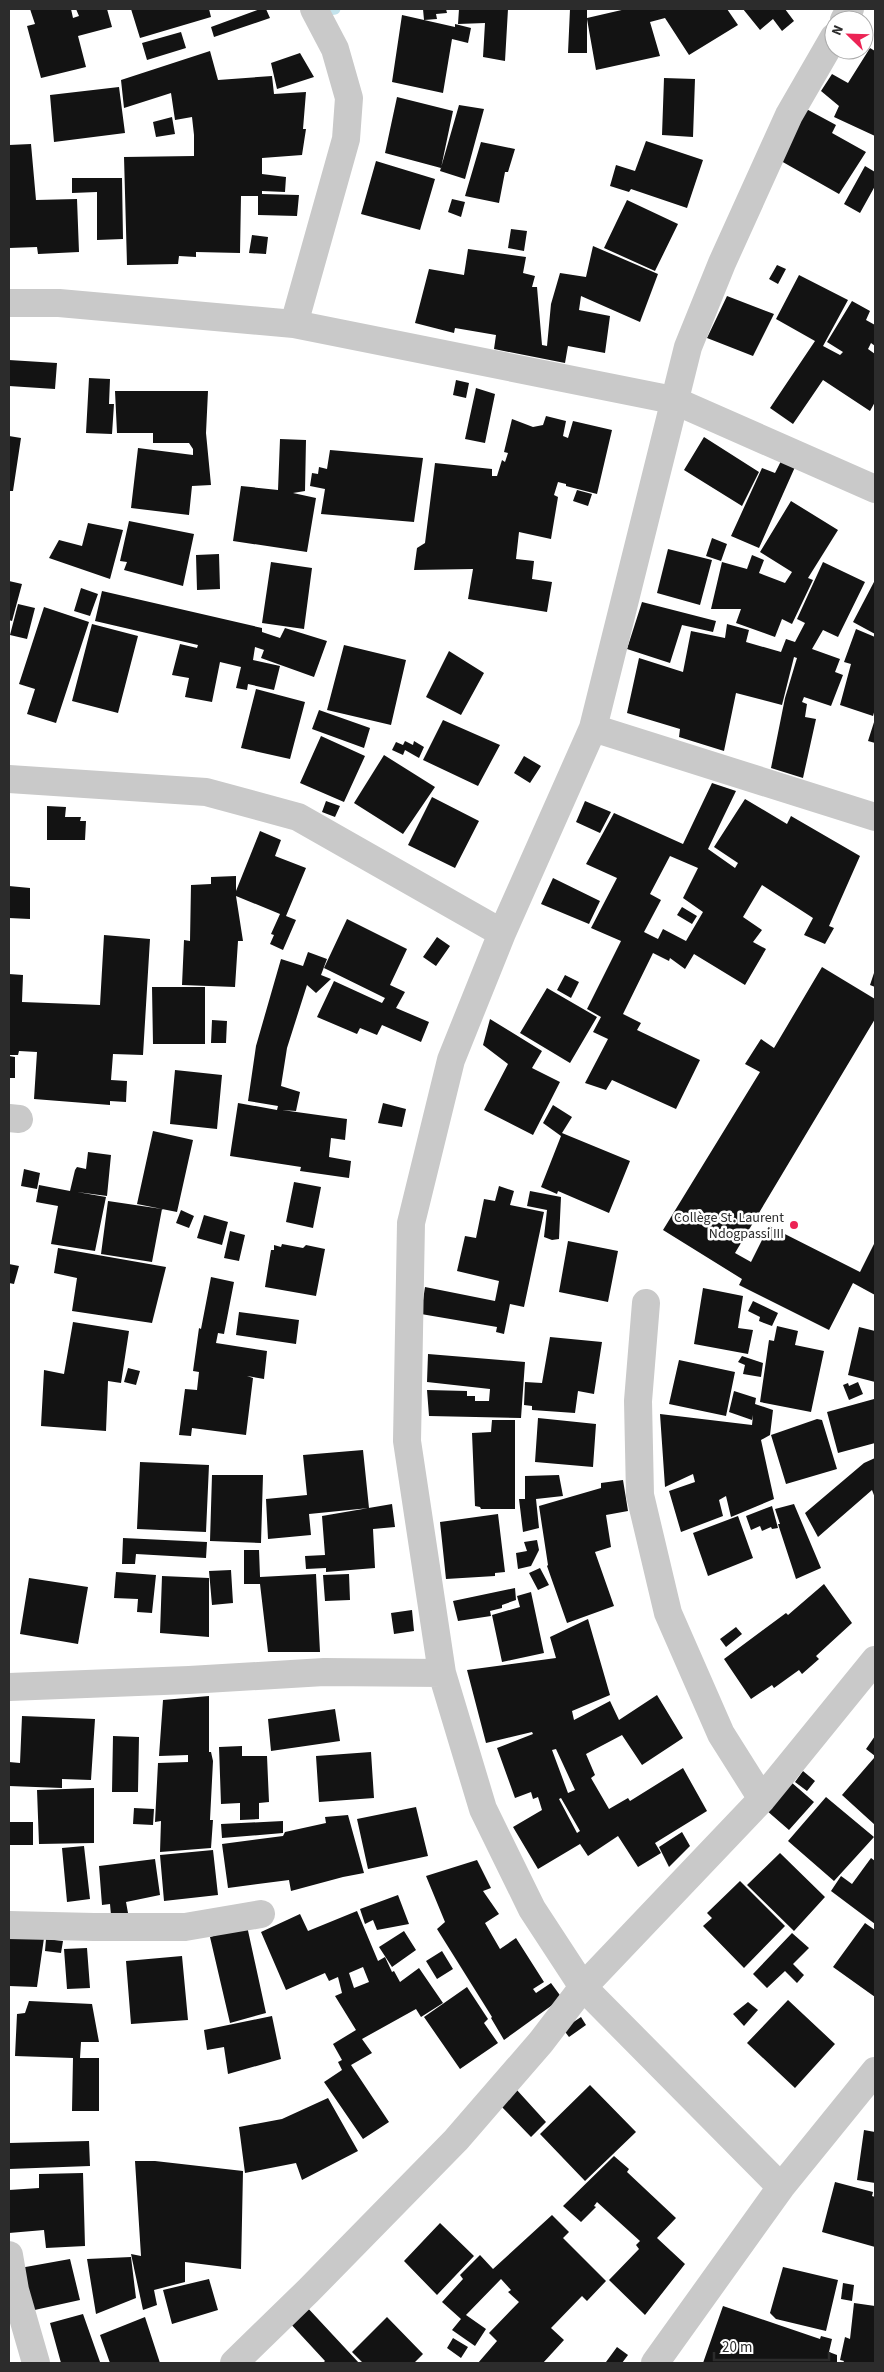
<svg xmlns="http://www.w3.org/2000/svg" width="884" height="2372" viewBox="0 0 884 2372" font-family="'Source Sans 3',sans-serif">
<rect width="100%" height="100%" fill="#fff"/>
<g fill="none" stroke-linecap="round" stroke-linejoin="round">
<path stroke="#c3e3ec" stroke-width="11" d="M316 12 335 9"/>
</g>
<path fill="#131313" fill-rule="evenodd" d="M30 9H71L73 18 79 16 76 9H107L112 27 78 36 86 67 41 78 27 26 35 24Z
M131 9H209L211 17 140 38Z
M260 9H266L270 18 214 37 211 27Z
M423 9H446L447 13 436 14 437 19 424 20Z
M459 9H508L505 61 483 57 485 23 458 24Z
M570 9H587V18L626 9H727L738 25 689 55 665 18 650 22 660 56 596 70 587 19V53H568Z
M743 9H785L794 21 782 31 773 19 760 30Z
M402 15 455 27V24L471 28 468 43 452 39 443 93 392 82Z
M181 32 186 48 147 60 142 43Z
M870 48 875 51V136L834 117 839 106 821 91 832 74 848 83Z
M210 51 218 80 272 76 274 94 306 92 303 129H306L302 155 262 158V174L286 177 285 192 262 191V194L299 195 297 216 258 215V196H241L240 253 196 252V257L179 256 178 264 127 265 124 157 194 156V135L192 117 175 120 171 93 124 108 121 80Z
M300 53 314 77 277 89 271 63Z
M664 78 695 79 693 137 662 135Z
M119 87 125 133 54 142 50 95Z
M397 97 453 111 441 168 385 153Z
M459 105 484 109 465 179 440 171Z
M799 105 836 125 832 133 866 152 839 194 774 157Z
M172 117 175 134 156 137 153 122Z
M646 141 703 160 687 208 631 189 629 192 610 186 616 165 635 171Z
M481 142 515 149 508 172H505L499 203 465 196Z
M31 144 36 200 77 199 79 252 38 254 37 247 9 248V145Z
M376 161 435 179 420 230 361 214Z
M865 166 875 172V186L860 213 844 204Z
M72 178H122L123 239 97 240V192L72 193Z
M452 199 465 202 461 217 448 212Z
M627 200 678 224 655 271 604 248Z
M511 229 527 231 524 251 508 248Z
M252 235 268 237 266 254 249 253Z
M593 246 658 274 640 322 581 296 579 310 610 316 605 353 568 346 565 363 494 349 496 335 455 328 454 333 415 323 429 269 464 275 468 249 526 257 523 273 535 276 532 287H537L542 345 547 346 551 304 560 273 586 277Z
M777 265 786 269 778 284 769 279Z
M799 275 848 300 823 346 840 355 843 352 827 342 852 301 870 311 866 320 875 325V346L871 343 868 349 875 354V402L870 411 823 380 793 424 770 408 815 341 776 319Z
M727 296 774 314 753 356 707 338Z
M9 360 57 363 55 389 9 386Z
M89 378 110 379 109 404H114L112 434 86 433Z
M456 380 469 383 466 398 453 395Z
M476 388 495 394 485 443 465 439Z
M115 391H208L206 433 211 485 192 486 189 515 131 508 138 448 193 455V449L189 443H153V433H117Z
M546 416 566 421 563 436 568 438 573 421 612 430 597 494 566 486V484L558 482 554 495 558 497 551 539 519 532 516 559 534 561 532 579 552 582 547 612 468 599 473 569 414 570 417 548 425 543 435 463 492 469V476H497L502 460 505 462 508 453 504 452 512 419 533 427 543 425Z
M9 436 21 438 13 491H9Z
M704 437 759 472 742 506 684 470Z
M280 439 306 440 305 491 293 493 316 498 307 552 233 541 241 486 278 490Z
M330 450 423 458 414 522 321 514 325 489 310 486 312 473 318 474 319 467 327 469Z
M781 461 795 467 759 548 731 536 762 468 775 473Z
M577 490 592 494 588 506 573 501Z
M791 501 838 530 808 578 813 580 792 624 782 619 775 637 736 623 741 609H711L722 562 747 569 752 555 764 560 759 573 785 583 792 572 760 552Z
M129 521 194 534 183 586 124 570 127 562 120 561Z
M88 523 123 530 110 579 49 558 59 540 82 546Z
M712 538 727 544 721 561 706 556Z
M668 549 712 560 700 605 657 593Z
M219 554 220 589 197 590 196 555Z
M271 562 312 568 304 629 262 623Z
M823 562 865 582 838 637 823 630 812 649 840 659 835 672 843 675 831 706 804 697 802 702 807 704 805 717 816 719 803 778 771 768 785 698 797 658 794 657 782 705 736 693 724 751 679 737 680 729 627 713 639 658 683 672 691 631 725 638 727 624 749 630 746 642 781 652 786 639 795 642 805 623 797 619Z
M875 580V634L853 622Z
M9 581 22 584 12 621 9 620Z
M81 588 98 594 90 616 74 611Z
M102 591 262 628V632L280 638 285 628 327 641 314 677 261 658 264 650 255 647 253 660 280 666 274 690 248 684 247 690 236 688 241 667 220 662 212 702 185 697 189 678 172 675 180 644 197 648 198 645 95 621Z
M642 602 716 621 713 632 682 625 670 663 627 649Z
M18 604 35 608 27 639 10 635Z
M44 607 89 622 56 723 27 714 35 689 19 684Z
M92 624 138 636 118 713 72 701Z
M856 629 875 637V709L873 716 840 705 851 664 844 662Z
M344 645 406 660 391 725 327 710Z
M449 651 484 673 461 715 426 697Z
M256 689 305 702 290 759 241 748Z
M319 710 370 728 364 748 312 729Z
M875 719V743L868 741Z
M443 720 500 745 478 786 423 760Z
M321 736 365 756 344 802 300 783Z
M405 741 413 745 414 741 424 747 419 758 405 750 403 755 392 750 396 742 403 745Z
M384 755 435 787 403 834 354 803Z
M524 756 541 766 530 783 514 773Z
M712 783 736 791 708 849 735 868 738 863 714 847 745 799 787 824 791 816 860 856 829 926 834 928 825 944 804 935 813 918 762 885 743 917 762 930 753 942 766 949 745 985 694 954 685 969 670 958 669 961 653 953 623 1014 641 1023 637 1030 700 1060 676 1109 612 1080 606 1090 585 1083 608 1039 593 1032 601 1017 587 1009 621 941 591 928 617 878 586 864 614 813 683 844ZM670 856 698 868 683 898 703 912 686 941 663 929 658 939 644 932 661 900 650 894Z
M432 797 479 821 455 868 408 845Z
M326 801 340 806 335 817 322 812Z
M585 801 611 812 600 833 576 822Z
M47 806 66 807 65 817H81L80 821H86L85 840H47Z
M260 831 281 840 275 856 306 868 286 916 296 920 283 950 270 944 274 935 271 934 280 914 236 896 243 941H238L235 987 182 985 184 940 190 941 191 885 211 884V877L236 876V891Z
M553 878 600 901 589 924 541 904Z
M9 886 30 888V919L9 918Z
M682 907 697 916 692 924 677 915Z
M347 919 407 949 390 985 405 992 396 1008 429 1022 421 1042 382 1025 377 1035 360 1028 357 1034 317 1017 334 981 382 1003 385 998 324 968Z
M104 935 150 939 143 1055 113 1054 111 1080 127 1081 126 1102 110 1101V1105L34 1099 37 1052 19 1051 18 1055H9V974L23 975 22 1002 100 1005Z
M437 937 450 946 436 966 423 957Z
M308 952 327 959 321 975 331 979 316 993 307 985 287 1048 281 1086 300 1092 296 1111 282 1110 347 1119 345 1140 331 1138 329 1157 351 1161 349 1178 300 1171 301 1167 230 1156 238 1103 277 1110 278 1106 248 1101 256 1046 281 959 303 966Z
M822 967 875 999V1019L735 1253 751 1262 769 1226 860 1272 875 1242V1295L853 1283 829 1330 739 1285 742 1279 663 1230 760 1072 745 1064 761 1039 774 1048Z
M874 973H875V987L870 985Z
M565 975 579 982 571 998 557 990Z
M152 987H205V1044H153Z
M547 988 597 1017 570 1063 520 1033Z
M490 1019 542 1051 532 1068 560 1082 533 1135 484 1110 508 1064 483 1045Z
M212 1020 227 1021 226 1043H211Z
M9 1056 15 1057V1078H9Z
M175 1070 222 1075 217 1129 170 1124Z
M383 1103 406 1109 402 1127 378 1123Z
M553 1105 572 1117 562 1133 630 1161 609 1213 558 1191 557 1194 541 1187 561 1136 543 1123Z
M153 1131 193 1140 177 1212 137 1204Z
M88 1152 111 1155 107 1196 77 1192 106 1197 95 1251 51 1244 58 1206 36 1202 39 1185 70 1191 75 1170 77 1167 86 1169Z
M24 1169 40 1173 37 1189 21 1186Z
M294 1182 321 1187 313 1228 286 1222Z
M499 1186 514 1191 510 1205 544 1212 524 1307 510 1304 504 1334 496 1332 497 1327 421 1314 425 1287 495 1301 499 1281 457 1271 465 1236 476 1238 484 1199 495 1201Z
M530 1191 561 1197 559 1239 552 1240 544 1237 547 1210 527 1206Z
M108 1201 162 1209 152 1262 101 1254Z
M181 1210 194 1216 189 1228 176 1223Z
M204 1215 228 1222 222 1245 197 1238Z
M230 1231 245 1235 239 1261 224 1258Z
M568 1241 618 1251 608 1302 559 1292Z
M282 1244 303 1248 306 1245 325 1249 316 1296 265 1287 271 1250H274V1245L281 1247Z
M58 1248 166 1267 152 1323 72 1311 77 1278 54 1273Z
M9 1264 19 1266 14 1284 9 1283Z
M211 1277 234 1282 224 1334 218 1333 216 1343 267 1351 264 1379 247 1376 253 1378 246 1435 192 1428 191 1436 179 1435 185 1389 197 1390 199 1372 193 1371 199 1328 201 1329Z
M703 1288 743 1296 738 1328 753 1330 748 1354 694 1344Z
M753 1301 778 1313 772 1326 759 1321 760 1317 748 1311Z
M239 1312 299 1320 296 1344 236 1335Z
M73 1322 129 1331 121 1383 108 1381 106 1431 41 1426 44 1370 64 1374Z
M777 1326 798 1331 795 1345 824 1351 811 1412 760 1402 769 1340 774 1341Z
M859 1327 875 1331V1382L848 1375Z
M550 1337 602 1342 594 1394 578 1391 575 1413 532 1410V1406L524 1405 525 1382 542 1383Z
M428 1354 525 1362 521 1418 429 1416 427 1390 467 1391V1396H475V1401H489L490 1389 427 1382Z
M742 1356 763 1363 761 1377 743 1374 745 1365 738 1362Z
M679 1360 735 1372 726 1416 669 1404Z
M128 1368 140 1371 136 1385 124 1382Z
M858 1382 863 1394 849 1400 843 1385 848 1383 849 1386Z
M734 1391 756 1398 755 1404 773 1410 770 1435 761 1440 774 1499 731 1517 726 1496 719 1500 723 1516 681 1532 669 1491 695 1482 693 1474 665 1487 660 1414 752 1425 753 1415 752 1420 729 1412Z
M874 1399 875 1443 838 1453 827 1412Z
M538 1418 596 1424 593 1467 535 1462Z
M817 1419 822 1420 837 1469 786 1484 771 1435Z
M492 1420H515V1509H481L480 1507 475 1506 472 1433 491 1432Z
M363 1450 369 1508 309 1514 311 1535 268 1539 266 1499 307 1495 303 1455Z
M875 1458V1498L872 1490 818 1537 805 1513 864 1463Z
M140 1462 209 1465 206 1532 137 1529Z
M212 1475H263L261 1543 210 1541Z
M559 1475 563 1496 536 1499 539 1528 523 1532 519 1499H525V1476Z
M623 1480 628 1511 606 1515 611 1547 595 1552 614 1606 567 1623 547 1566 548 1565 539 1506 601 1488V1483Z
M392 1504 395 1527 373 1529 375 1568 326 1572V1568L306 1569 305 1556 325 1555 322 1516Z
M794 1504 821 1568 796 1579 778 1524H780L775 1509Z
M772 1506 778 1528 772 1529 771 1527 762 1531 760 1526 751 1530 746 1516Z
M498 1514 505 1572 495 1573V1576L446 1579 440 1522Z
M738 1516 753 1558 708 1576 693 1533Z
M123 1538 207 1542 206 1558 136 1554 135 1564H122Z
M537 1540 539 1550 531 1566 518 1569 516 1553 527 1551 524 1542Z
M244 1550H259L260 1577 316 1574 320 1652H268L260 1584H244Z
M540 1568 549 1585 538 1590 529 1573Z
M231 1570 233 1603 212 1605 209 1571Z
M116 1572 156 1575 152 1613 137 1612 138 1599 114 1598Z
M349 1574 350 1600 325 1601 323 1575Z
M162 1576 209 1578V1637L160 1633Z
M29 1578 88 1587 78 1644 20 1634Z
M824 1584 852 1623 816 1656 819 1659 802 1674 799 1670 774 1688 772 1685 751 1699 724 1659 786 1613 788 1615Z
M515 1588 516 1600 502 1605V1608L490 1611 491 1616 458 1621 453 1601Z
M531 1592 544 1653 502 1662 492 1615 520 1607 517 1596Z
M412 1610 414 1631 394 1634 391 1613Z
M588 1619 610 1695 572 1711 574 1720 610 1701 619 1720 657 1695 683 1738 642 1765 622 1735 586 1754 595 1775 591 1778 609 1809 628 1798 630 1801 683 1768 707 1811 655 1843 661 1853 638 1867 618 1836 588 1856 580 1844 538 1869 513 1827 542 1810 538 1797 533 1799 531 1792 515 1798 497 1748 533 1734 532 1732 486 1743 467 1670 556 1658 550 1637ZM556 1749 575 1790 568 1793 552 1750ZM561 1798 580 1831 577 1833 559 1799Z
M736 1627 742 1634 726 1647 720 1639Z
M209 1696V1752H211L213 1761 210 1820H213L211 1848 160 1852 161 1821 155 1822 158 1763 188 1762V1755L159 1756 163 1700Z
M335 1709 340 1741 271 1751 268 1719Z
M22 1716 95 1719 91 1780 62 1779V1788L9 1786V1762L20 1763Z
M113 1736 139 1737 138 1792H112Z
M875 1736V1756L866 1749Z
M242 1746V1756H267L269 1802 259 1803V1819L240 1820V1803L221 1804 219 1747Z
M371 1752 374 1798 319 1802 316 1756Z
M874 1758 875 1759V1825L842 1795Z
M803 1771 815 1781 807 1791 795 1782Z
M791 1782 814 1802 789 1830 766 1810Z
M94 1788V1843L39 1844 37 1790Z
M826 1797 874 1837 834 1881 788 1841Z
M416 1807 428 1856 368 1869 357 1819Z
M134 1808 154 1809 153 1825 133 1824Z
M348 1815 364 1873 343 1877 291 1891 289 1880 228 1888 222 1844 283 1836 285 1832 326 1823 325 1817Z
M283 1821V1833L222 1838 221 1824Z
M9 1822H33V1845H9Z
M682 1832 690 1846 669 1867 659 1847Z
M84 1846 90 1899 67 1902 62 1848Z
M213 1850 218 1895 164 1901 160 1855Z
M780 1853 825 1897 794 1931 747 1885Z
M871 1858 875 1861V1924L831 1891 841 1876 852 1884Z
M155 1859 160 1895 126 1902 128 1913 111 1915 110 1904 102 1905 99 1866Z
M477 1860 491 1888 483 1891 499 1914 485 1923 500 1949 516 1938 544 1982 533 1989 536 1993 551 1983 562 1998 504 2040 491 2018 492 2017 437 1929 445 1922 426 1876Z
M740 1881 785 1926 744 1968 703 1926 712 1918 707 1913Z
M398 1895 409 1924 377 1930 373 1920 365 1924 360 1909Z
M357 1911 378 1961 385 1957 392 1972 394 1971 400 1982 419 1968 443 2003 421 2017 416 2009 362 2039 372 2053 351 2065 389 2122 363 2139 324 2082 342 2070 338 2062 342 2060 333 2044 356 2030 335 1996 342 1993 338 1977 329 1981 325 1973 286 1990 261 1932 300 1914 308 1931ZM363 1967 369 1982 354 1988 349 1973Z
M865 1923 875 1930V1997L833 1967Z
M247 1926 266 2013 230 2023 210 1937Z
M404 1931 416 1950 392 1967 379 1947Z
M792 1933 809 1948 793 1964 804 1975 797 1983 785 1971 767 1988 753 1974Z
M9 1935 44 1938 37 1987 9 1986Z
M46 1939 63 1941 61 1953 45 1951Z
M87 1948 90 1988 67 1989 64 1949Z
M442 1951 453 1969 437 1979 426 1961Z
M182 1956 188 2020 131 2024 126 1961Z
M467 1987 488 2019 484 2023 498 2043 460 2069 424 2017Z
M788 2000 835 2044 795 2088 747 2043Z
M29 2001 92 2004 99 2042H81L80 2058H99V2111H72L73 2058 15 2056 17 2014 25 2013Z
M748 2002 758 2010 744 2026 733 2014Z
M272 2016 281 2059 228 2074 224 2047 207 2050 204 2030Z
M581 2017 586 2025 569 2037 563 2029Z
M590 2085 636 2132 585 2181 540 2134Z
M516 2089 546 2122 531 2137 499 2104Z
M328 2098 358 2151 302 2180 296 2163 245 2173 239 2127 282 2119Z
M864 2130 875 2132V2183L857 2180Z
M89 2141 90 2166 9 2169V2143Z
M614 2156 629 2169 627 2172 676 2218 657 2238 685 2264 645 2315 609 2280 639 2249 636 2245 640 2241 597 2202 594 2206 596 2207 581 2222 563 2206Z
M135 2161H155L243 2171 241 2269 185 2262V2282L154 2290 157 2305 143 2310 131 2254 141 2256Z
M83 2173 85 2246 46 2248 44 2230 9 2233V2190L39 2188V2174Z
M835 2182 873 2192 872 2196 875 2197V2247L822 2232Z
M552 2215 569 2232 563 2238 606 2281 587 2301 582 2296 551 2328 564 2340 543 2363H478L497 2341 489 2333 519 2302 508 2292 511 2290 501 2279 466 2315 486 2329 475 2346 452 2330 461 2319 442 2302 463 2279 460 2275 480 2255 493 2269Z
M440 2223 474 2256 437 2295 404 2261Z
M131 2257 136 2298 96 2314 87 2259Z
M70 2259 80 2300 30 2311 20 2268Z
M783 2267 838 2280 826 2331 776 2319 770 2313Z
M209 2279 218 2310 172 2324 163 2290Z
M843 2283 854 2285 852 2301 841 2299Z
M854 2303 875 2306 874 2363H843L844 2361 840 2360 845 2337 850 2339Z
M305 2305 359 2363H323L325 2361 288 2321Z
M723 2306 820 2339 821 2336 832 2339 829 2352 837 2355V2363H703Z
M83 2314 100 2362 61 2363 50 2323Z
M145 2317 160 2363H110L100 2335Z
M387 2317 423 2354 414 2363H363L352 2352Z
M453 2338 468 2347 461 2358 447 2348Z
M617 2347 628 2355 622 2363H608L606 2362Z"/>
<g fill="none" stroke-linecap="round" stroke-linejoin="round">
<path stroke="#c9c9c9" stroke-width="28" d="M844 20 850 9
M9 303H59L294 324 673 400 875 489
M294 324 346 139 349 98 335 49 314 9
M593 728 875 817
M9 779 206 792 298 817 502 933
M9 1118 19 1119
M646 1303 638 1401 640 1495 668 1613 721 1734 762 1799
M9 1687 189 1680 324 1672 442 1673
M9 1925 94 1927H185L261 1914
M781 2187 583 1987 532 1909 483 1809 442 1673 407 1441 411 1223 451 1060 502 933 593 728 688 347 722 263 789 115 834 37
M9 2255 15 2290 36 2363
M234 2363 308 2291 456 2140 541 2042 583 1987 762 1799 875 1660
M655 2363 781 2187 875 2071"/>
</g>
<circle fill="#ec2455" stroke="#fff" stroke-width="2" cx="794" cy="1225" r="5"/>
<g text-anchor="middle" stroke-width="5" stroke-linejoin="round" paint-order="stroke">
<g font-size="14" fill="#2c2c2c" stroke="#fff" text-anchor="end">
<text x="784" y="1222">Collège St. Laurent<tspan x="784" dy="16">Ndogpassi III</tspan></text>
</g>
</g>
<rect width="884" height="2372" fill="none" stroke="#2c2c2c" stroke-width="20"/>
<g transform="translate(849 35) rotate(293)"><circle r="24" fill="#ffffff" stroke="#ababab"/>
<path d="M0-4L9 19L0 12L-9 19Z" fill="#ec2455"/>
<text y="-8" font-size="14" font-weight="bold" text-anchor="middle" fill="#2c2c2c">N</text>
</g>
<path d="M714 2352v8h115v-8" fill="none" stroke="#2c2c2c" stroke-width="2.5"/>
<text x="722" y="2352" font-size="15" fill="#2c2c2c" stroke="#ffffff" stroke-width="4" paint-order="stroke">20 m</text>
</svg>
